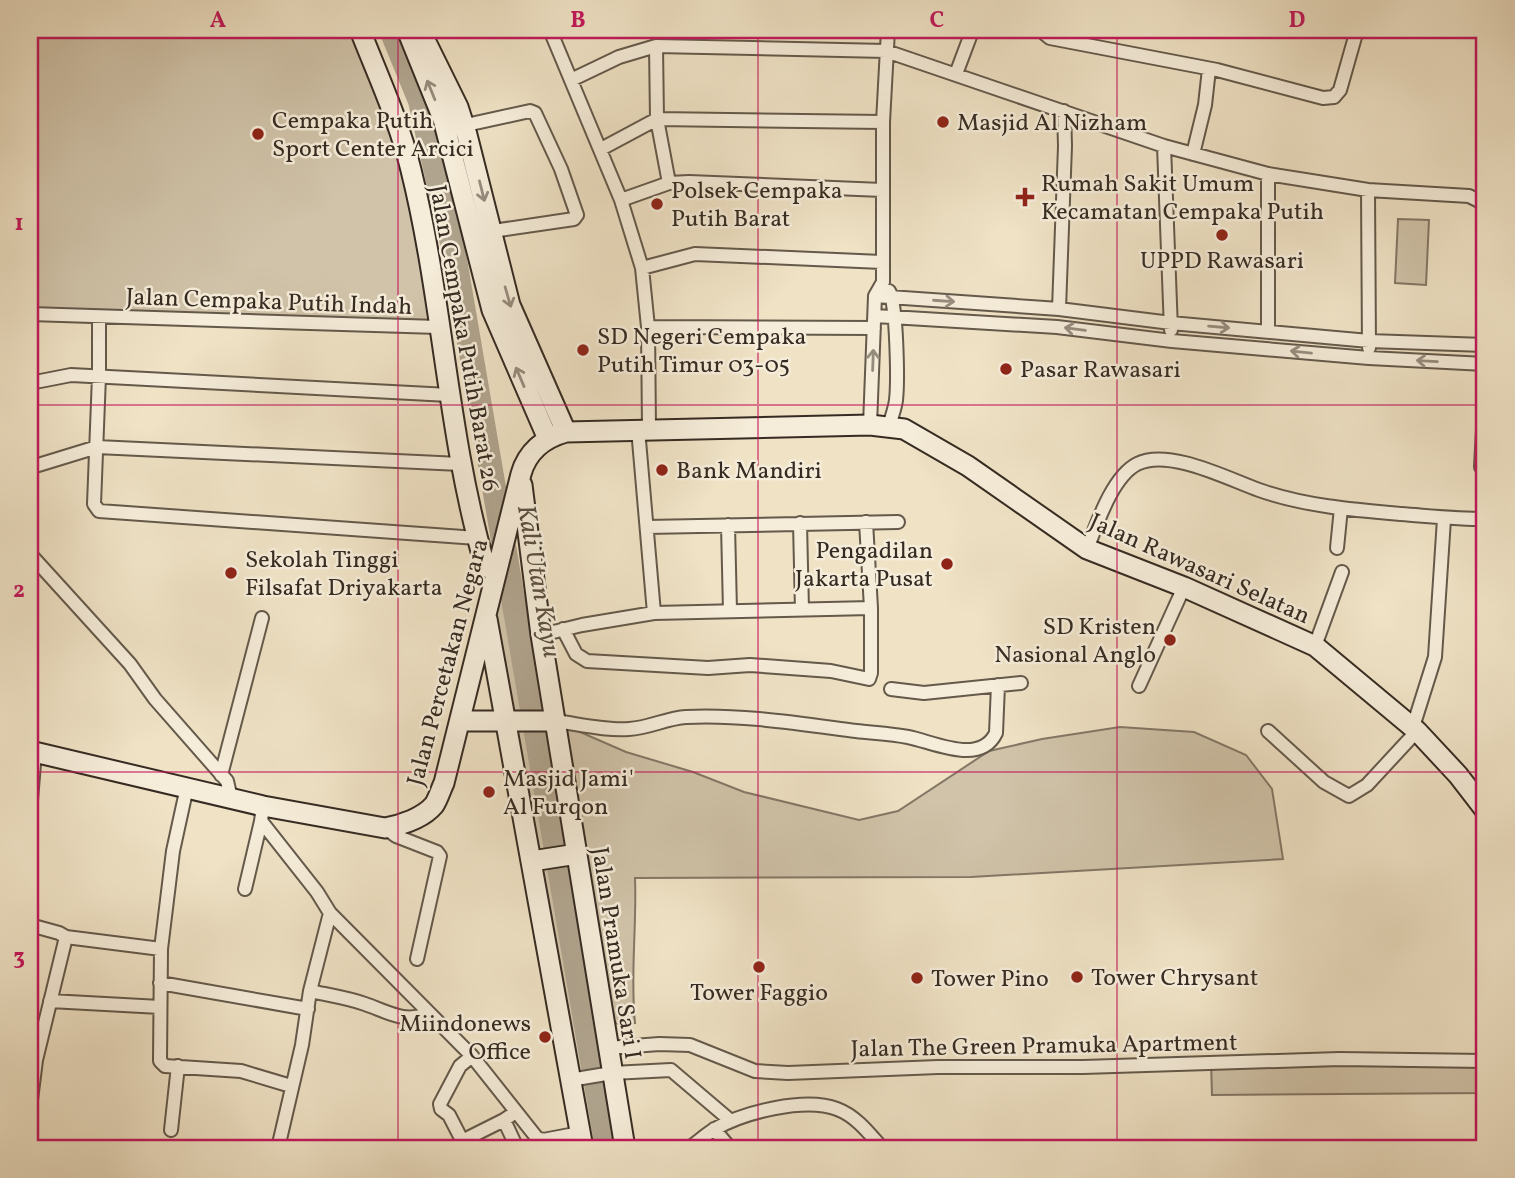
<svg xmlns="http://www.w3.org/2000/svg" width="1515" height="1178" viewBox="0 0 1515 1178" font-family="Vollkorn,serif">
<rect width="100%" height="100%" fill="#efe2c5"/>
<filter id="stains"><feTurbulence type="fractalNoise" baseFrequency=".00286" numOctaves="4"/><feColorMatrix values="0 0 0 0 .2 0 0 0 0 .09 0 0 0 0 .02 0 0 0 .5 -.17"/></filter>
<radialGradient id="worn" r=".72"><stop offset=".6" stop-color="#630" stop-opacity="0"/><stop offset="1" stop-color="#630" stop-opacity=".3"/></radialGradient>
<path fill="#d0c3a9" stroke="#837766" stroke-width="2" d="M30 30H357L407 169 432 324 30 308Z
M1398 219 1429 220 1426 285 1395 283Z
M505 542 536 722 555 721 626 752 693 772 744 792 859 820 898 811 989 751 1042 739 1120 727 1194 732 1246 755 1272 789 1283 859 971 877 635 878C637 926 630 975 635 1023L604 1024 624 1148H583L491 595Z
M1485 1061V1093L1212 1095 1211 1062Z"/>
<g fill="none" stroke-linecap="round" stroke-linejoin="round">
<path stroke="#b0a48e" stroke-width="24" d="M391 30 420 101 453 248 607 1148"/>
<defs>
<path id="street" d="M550 30 621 200 642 268 648 327 649 429
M1040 30 1050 38 1217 70 1323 98 1334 97 1340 90 1357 30
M656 46 657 119 669 183
M956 74 971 34
M571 80 619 57 656 46 886 51 1164 146 1268 174 1368 190 1469 196 1485 204
M457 127 530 111 535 113 561 169 577 215 574 219 486 232
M1164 146 1171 330
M601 149 657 119 883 122
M1193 154 1205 105 1209 69
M1268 174V331
M1368 190 1369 348
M621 200 669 183 689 182 882 190
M642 268 695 254 882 262
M875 296 1059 309 1171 323 1369 341 1485 345
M1059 309 1065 146 1064 111
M30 314 438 327
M875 316 1057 327 1172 341 1369 358 1485 364
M99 317V376L94 504 99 511 477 538
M648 327 874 328
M30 383 71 375 449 395
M870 425 875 296 883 282V122L888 30
M889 427C891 418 895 409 896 400 898 382 897 303 889 291
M638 429 654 613
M35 466 97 447 460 464
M1481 467 1485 392
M800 523 802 610
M728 525 730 611
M647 527 898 522
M1337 548 1341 508
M1087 549C1097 524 1112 477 1137 464 1169 448 1228 479 1259 490 1304 506 1354 510 1401 514 1429 516 1456 519 1485 519
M30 554 130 664 155 699 227 781 231 798
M563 629 576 654 587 661 708 668 750 665 831 671 869 679 871 673V608L866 522
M541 635 582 625 654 613 871 608
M1315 646 1342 572
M1139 686 1184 587
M891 689 924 693 1021 683
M555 721C578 724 607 731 629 729 649 728 667 718 686 717 740 714 802 724 856 731 873 733 891 734 908 737 934 742 980 766 996 733L998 685
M1413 727 1435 657 1444 519
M1268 731 1324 782 1349 796 1367 785 1417 731
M221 775 262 618
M187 787 173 851 161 949 160 1061 165 1066 241 1071 291 1086
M263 806 261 821 317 892 330 913 472 1056 537 1138 543 1140 580 1133
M30 812 35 752
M385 828 396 836 437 852 440 856 417 959
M245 889 261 821
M30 925 59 933 66 937 161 949
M160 983 308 1009
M310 991C328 995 348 998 365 1004 388 1012 405 1024 429 1013
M50 1001 160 1007
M608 1048 659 1044 690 1045 755 1071 788 1073 938 1067H1083L1339 1059 1485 1061
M570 1080 612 1073 671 1070 731 1121
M510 1116 504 1120 517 1148
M714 1129 730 1148
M171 1130 178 1066
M462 1141 504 1120
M30 1142 31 1100 36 1060 66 937
M278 1148 302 1045 310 991 330 913
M466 1148 449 1115 441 1109 440 1104 460 1066 472 1056
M689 1148C698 1142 706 1134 715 1129 744 1112 805 1097 837 1109 856 1116 869 1133 882 1148"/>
<path id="secondary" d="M360 30C378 76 399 121 411 170 443 299 447 433 484 562L485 566 495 571
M407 30 443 119 492 310 548 439
M420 30 458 107 467 135 510 305 566 432
M522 485 541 635 625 1148
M487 619 583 1148
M460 721H555
M30 751 263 806 385 828C401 825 423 818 434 805 438 799 441 789 444 783L521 474C527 452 544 438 566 432L870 425 904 429 968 466 1087 549 1184 587 1315 646 1417 731 1458 775 1485 810
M532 861 577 854"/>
</defs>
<use href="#street" stroke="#64594b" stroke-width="16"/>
<use href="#secondary" stroke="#362b22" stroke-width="23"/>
<use href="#street" stroke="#f5ecd9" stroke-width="12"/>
<use href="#secondary" stroke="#f5ecd9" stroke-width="19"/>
</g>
<defs><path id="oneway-shaft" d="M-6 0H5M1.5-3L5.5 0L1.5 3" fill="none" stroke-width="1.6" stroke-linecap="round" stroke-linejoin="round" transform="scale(1.75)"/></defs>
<g stroke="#968c7e">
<use href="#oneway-shaft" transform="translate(431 90) rotate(-112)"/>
<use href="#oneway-shaft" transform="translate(482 191) rotate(76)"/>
<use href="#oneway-shaft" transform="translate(508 297) rotate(74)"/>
<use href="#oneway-shaft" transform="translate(944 301) rotate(4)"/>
<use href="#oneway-shaft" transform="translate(1219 327) rotate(5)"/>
<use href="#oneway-shaft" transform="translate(1075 329) rotate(-173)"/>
<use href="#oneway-shaft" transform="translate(1301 352) rotate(-174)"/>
<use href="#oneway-shaft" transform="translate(873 360) rotate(-88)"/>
<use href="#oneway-shaft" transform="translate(1427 361) rotate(-177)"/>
<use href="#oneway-shaft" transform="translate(520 377) rotate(-113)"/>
</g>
<path fill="none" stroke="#c2185b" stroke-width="2" stroke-opacity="0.55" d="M398 30V1148M758 30V1148M1117 30V1148M30 405H1485M30 772H1485"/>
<g fill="#8f2418" stroke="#f5ecd9" stroke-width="2.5">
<circle cx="943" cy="122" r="7"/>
<circle cx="258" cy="134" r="7"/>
<path d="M1021.5 186.5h7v7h7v7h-7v7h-7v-7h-7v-7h7z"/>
<circle cx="657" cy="204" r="7"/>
<circle cx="1222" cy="235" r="7"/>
<circle cx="583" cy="350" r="7"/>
<circle cx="1006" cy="369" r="7"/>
<circle cx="662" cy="470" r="7"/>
<circle cx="947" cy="564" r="7"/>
<circle cx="231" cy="573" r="7"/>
<circle cx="1170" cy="640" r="7"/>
<circle cx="489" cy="792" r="7"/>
<circle cx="759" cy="967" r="7"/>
<circle cx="1077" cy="977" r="7"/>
<circle cx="917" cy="978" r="7"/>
<circle cx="545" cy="1037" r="7"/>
</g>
<g text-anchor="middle" stroke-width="5" stroke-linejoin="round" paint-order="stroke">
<g font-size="24" fill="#362b22" stroke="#f5ecd9" text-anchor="start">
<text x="272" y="128">Cempaka Putih<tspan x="272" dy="28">Sport Center Arcici</tspan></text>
<text x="957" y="130">Masjid Al Nizham</text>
<text x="1041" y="191">Rumah Sakit Umum<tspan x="1041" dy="28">Kecamatan Cempaka Putih</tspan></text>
<text x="671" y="198">Polsek Cempaka<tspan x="671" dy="28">Putih Barat</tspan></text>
<text x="1222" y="268" text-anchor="middle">UPPD Rawasari</text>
<text x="597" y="344">SD Negeri Cempaka<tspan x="597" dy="28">Putih Timur 03-05</tspan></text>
<text x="1020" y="377">Pasar Rawasari</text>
<text x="676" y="478">Bank Mandiri</text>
<text x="933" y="558" text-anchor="end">Pengadilan<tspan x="933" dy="28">Jakarta Pusat</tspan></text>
<text x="245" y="567">Sekolah Tinggi<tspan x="245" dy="28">Filsafat Driyakarta</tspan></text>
<text x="1156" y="634" text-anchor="end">SD Kristen<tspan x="1156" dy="28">Nasional Anglo</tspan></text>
<text x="503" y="786">Masjid Jami'<tspan x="503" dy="28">Al Furqon</tspan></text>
<text x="1091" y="985">Tower Chrysant</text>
<text x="931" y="986">Tower Pino</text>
<text x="759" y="1000" text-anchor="middle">Tower Faggio</text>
<text x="531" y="1031" text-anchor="end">Miindonews<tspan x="531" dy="28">Office</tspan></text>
</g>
<g font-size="24" fill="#362b22" stroke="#f5ecd9">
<text transform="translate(269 301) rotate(2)" y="8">Jalan Cempaka Putih Indah</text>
<text transform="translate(465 338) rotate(80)" y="8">Jalan Cempaka Putih Barat 26</text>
<text transform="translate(1200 568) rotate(24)" y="8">Jalan Rawasari Selatan</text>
<text transform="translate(447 662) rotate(-75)" y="8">Jalan Percetakan Negara</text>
<text transform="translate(617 953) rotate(81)" y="8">Jalan Pramuka Sari I</text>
<text transform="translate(1044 1045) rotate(-1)" y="8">Jalan The Green Pramuka Apartment</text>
</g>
<g font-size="26" font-style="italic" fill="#5b4f42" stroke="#f5ecd9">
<text transform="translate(540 581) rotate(80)" y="9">Kali Utan Kayu</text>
</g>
</g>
<rect width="1515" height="1178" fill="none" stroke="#efe2c5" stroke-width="77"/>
<rect x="38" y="38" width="1438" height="1102" fill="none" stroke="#c2185b" stroke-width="2.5"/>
<g font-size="23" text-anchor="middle" font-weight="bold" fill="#c2185b">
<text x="218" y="27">A</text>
<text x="578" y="27">B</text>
<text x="937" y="27">C</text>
<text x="1297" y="27">D</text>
<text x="19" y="230">1</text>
<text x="19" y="597">2</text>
<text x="19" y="964">3</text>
</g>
<rect width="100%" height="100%" filter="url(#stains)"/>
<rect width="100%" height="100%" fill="url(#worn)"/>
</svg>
